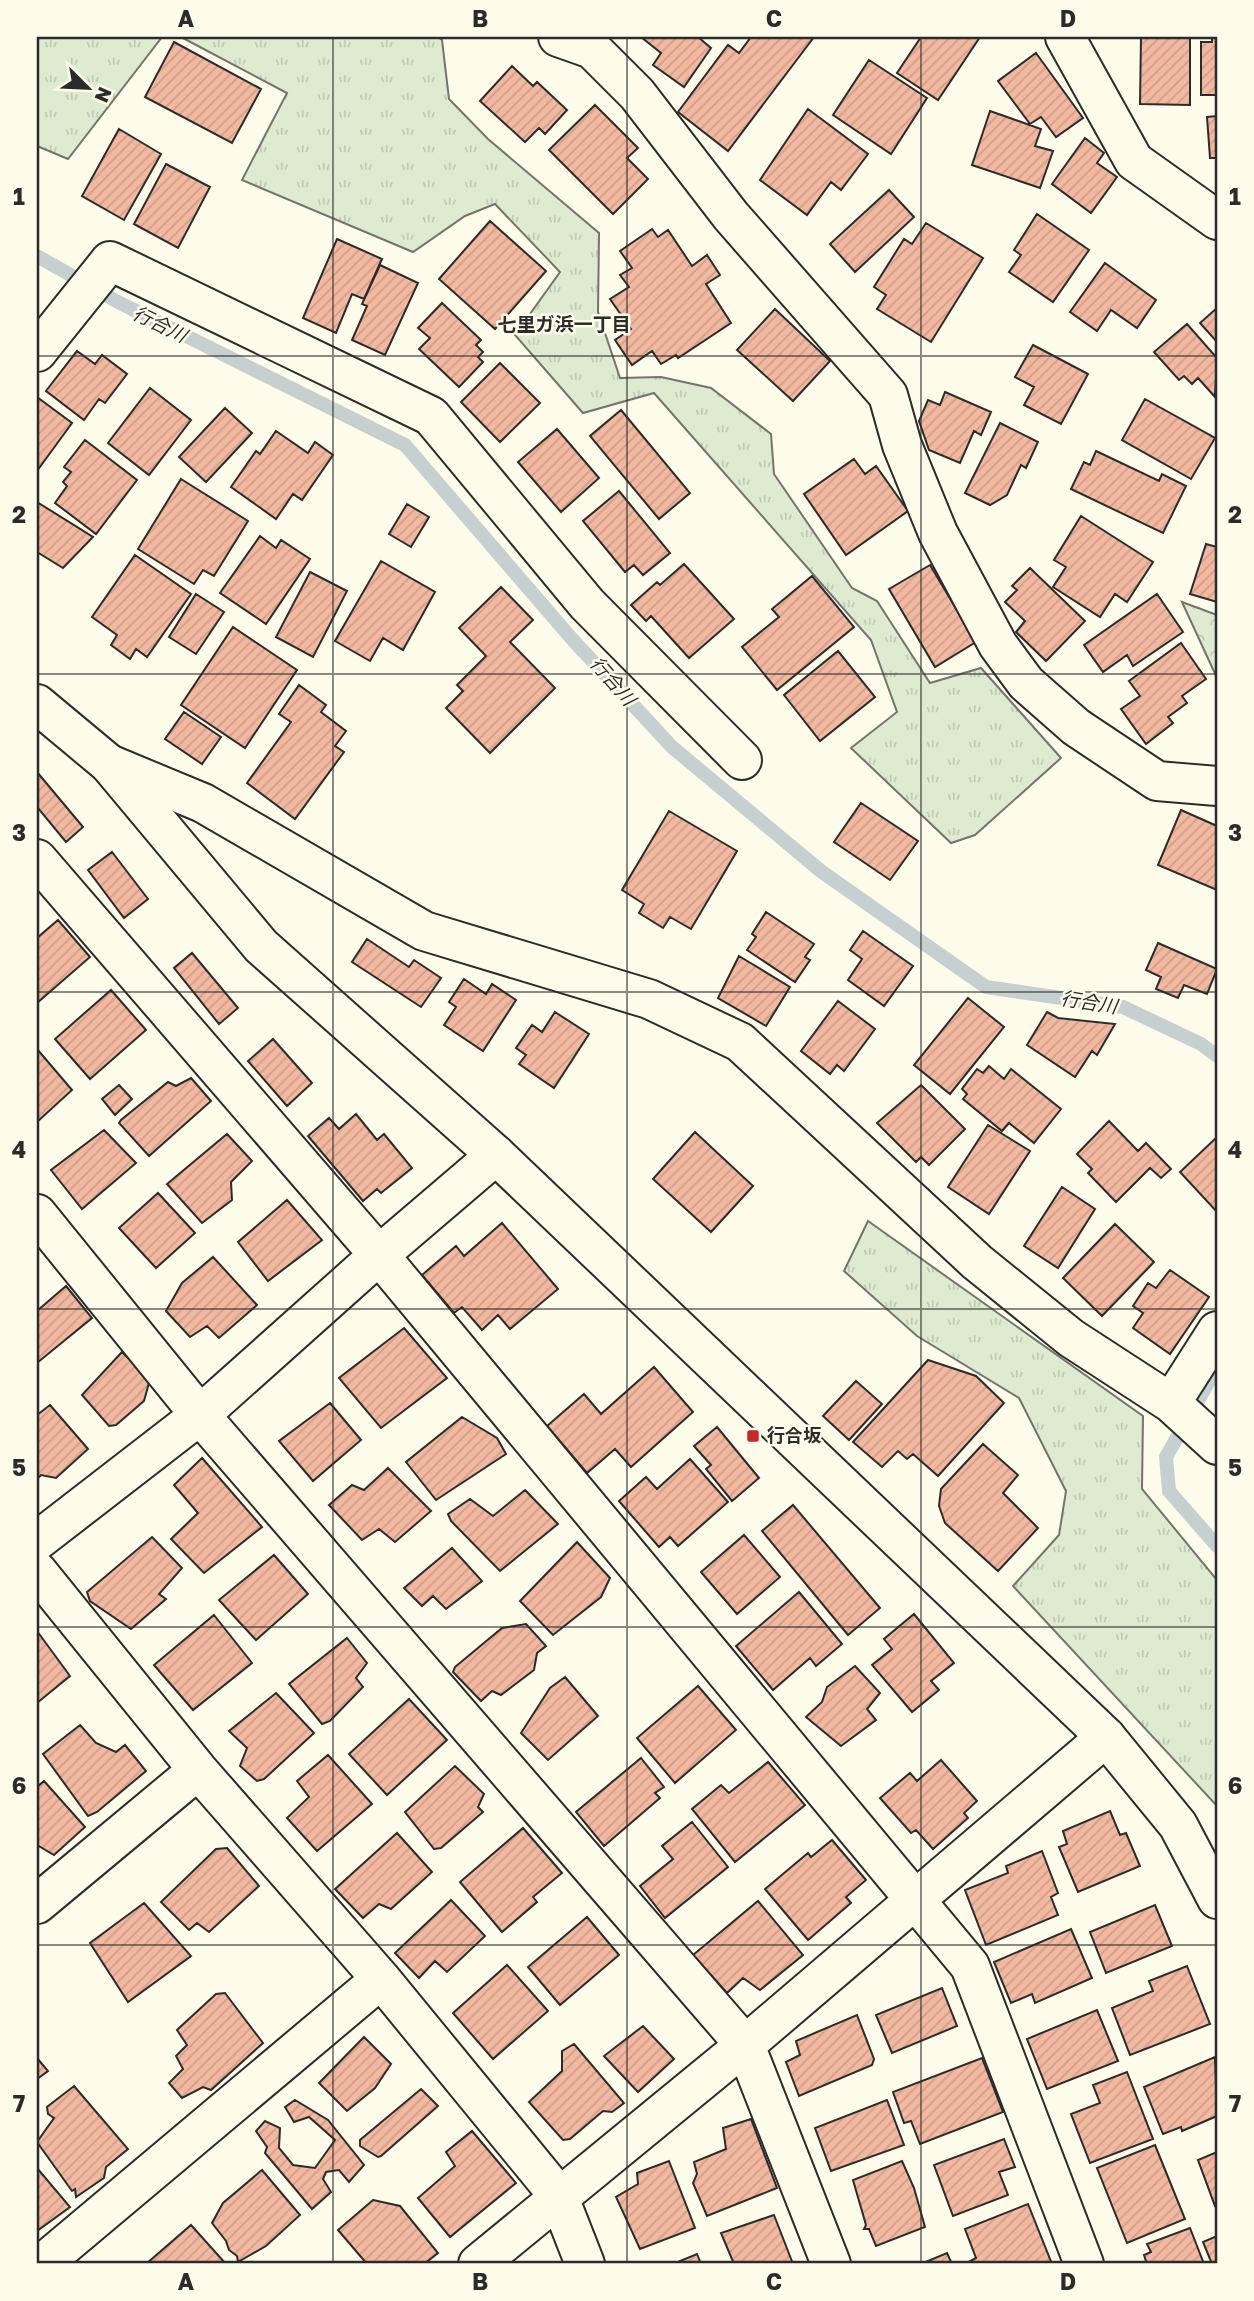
<svg xmlns="http://www.w3.org/2000/svg" width="1254" height="2301" viewBox="0 0 1254 2301" font-family="'Golos Text','Noto Sans JP',sans-serif">
<defs>
<pattern id="grass-tufts" width="24" height="20" patternUnits="userSpaceOnUse" patternTransform="scale(1.75)"><rect width="24" height="20" fill="#deebd1"/><path d="M3 7l-1-3M5 7V3M7 7l1-3M15 17l-1-3M17 17v-4M19 17l1-3" fill="none" stroke="#bfcab4"/></pattern>
<pattern id="park-crowns" width="20" height="18" patternUnits="userSpaceOnUse" patternTransform="scale(1.75)"><rect width="20" height="18" fill="#deebd1"/><path d="M2 6a3 3 0 1 1 6 0M12 15a3 3 0 1 1 6 0" fill="none" stroke="#bfcab4"/></pattern>
<pattern id="building-hatch" width="6" height="6" patternUnits="userSpaceOnUse" patternTransform="scale(1.75)"><rect width="6" height="6" fill="#f2b8a0"/><path d="M-1 1l2-2M0 6l6-6M5 7l2-2" fill="none" stroke="#d09e8a"/></pattern>
</defs>
<rect width="100%" height="100%" fill="#fdfbea"/>
<path fill="url(#grass-tufts)" stroke="#74746e" stroke-width="2" d="M37 37H162L68 159 37 146Z
M181 37H438L442 40 449 99 488 139 599 233 598 312 620 378 661 377 711 388 771 434 774 474 852 588 877 601 930 683 981 668 1061 758 975 835 951 843 851 748 897 712 871 640 654 393 583 413 515 335 560 272 495 204 465 216 413 252 242 180 287 93Z
M868 1221 1143 1416 1142 1489 1217 1580V1806L1013 1586 1059 1535 1066 1491 1019 1398 917 1336 844 1271Z"/>
<path fill="url(#park-crowns)" stroke="#74746e" stroke-width="2" d="M1182 602 1217 615V678Z"/>
<g fill="none" stroke-linecap="round" stroke-linejoin="round">
<path stroke="#c7d0d0" stroke-width="14" d="M37 256 118 302 405 445 572 639 672 747 822 872 986 987 1123 1007 1201 1044 1217 1056
M1217 1367 1166 1457 1169 1491 1217 1546"/>
</g>
<path fill="url(#building-hatch)" stroke="#2b2b2b" stroke-width="2" d="M641 37H698L711 48 684 87 653 65 661 53Z
M751 37H814L728 151 678 112 728 45 739 53Z
M921 37H980L938 100 897 73Z
M1141 37H1190V105L1140 104Z
M1212 37H1217V95H1201V42H1212Z
M174 42 261 89 232 143 145 97Z
M1036 53 1083 118 1056 137 1041 117 1030 124 998 81Z
M869 60 927 98 891 154 833 115Z
M512 66 533 86 537 82 567 110 545 134 539 128 525 142 480 101Z
M595 105 638 148 627 158 648 179 613 214 549 150Z
M808 109 868 154 841 190 831 182 807 215 760 180Z
M990 111 1041 129 1035 146 1053 151 1040 188 972 165Z
M1217 116V158H1210L1207 117Z
M119 129 161 154 124 220 82 196Z
M1085 138 1104 153 1097 163 1117 177 1091 213 1052 184Z
M166 164 210 187 178 248 134 224Z
M889 190 914 217 855 272 830 244Z
M1037 214 1089 250 1053 302 1009 272 1021 255 1014 250Z
M490 221 546 271 495 329 439 279Z
M926 223 983 258 931 342 877 309 886 295 874 287 904 239 912 244Z
M652 229 658 237 668 230 692 266 707 255 720 275 706 284 731 323 678 358 676 355 661 364 652 351 632 365 615 340 631 329 610 299 629 287 620 275 632 268 620 251Z
M337 239 382 259 364 299 352 294 336 333 303 318Z
M1105 263 1156 300 1137 328 1111 310 1097 331 1070 312Z
M380 265 418 283 385 355 352 340 367 306 362 304Z
M442 303 481 340 476 345 483 352 478 357 483 362 459 387 419 349 430 338 418 328Z
M1217 308V342L1200 323Z
M775 309 830 361 793 401 737 350Z
M1187 324 1217 358 1215 397 1198 378 1192 384 1184 376 1179 380 1154 352Z
M1033 345 1088 374 1061 424 1024 405 1034 387 1015 377Z
M77 351 95 364 102 355 127 374 105 403 99 399 84 420 46 391Z
M500 363 540 403 500 442 461 402Z
M150 388 191 420 149 475 108 443Z
M945 392 991 412 981 435 974 431 960 463 929 450 919 421 928 400 940 405Z
M37 397 72 423 37 471Z
M1145 399 1215 438 1191 479 1122 440Z
M225 408 252 433 206 482 179 457Z
M621 410 690 493 659 519 590 436Z
M1000 423 1038 442 1026 468 1021 465 1007 495 990 505 965 493Z
M557 429 599 478 561 512 518 462Z
M276 431 308 453 315 442 333 455 302 500 293 494 276 519 231 487 256 451 260 454Z
M85 440 137 480 96 534 55 503 67 486 63 482 71 472 64 467Z
M1096 451 1159 481 1162 474 1186 486 1163 533 1071 489 1084 462 1090 465Z
M854 459 865 474 876 466 908 511 846 555 804 494Z
M181 479 248 521 214 576 203 570 194 584 138 549Z
M619 491 670 553 643 575 634 565 625 572 583 521Z
M37 502 93 537 63 568 37 552Z
M407 504 429 517 411 547 389 534Z
M1081 516 1153 562 1127 602 1115 594 1100 617 1053 587 1066 567 1054 560Z
M260 536 276 548 281 540 310 559 266 624 220 593Z
M1206 544 1217 547V602L1190 594Z
M135 555 191 594 147 657 136 649 130 659 111 645 117 635 92 617Z
M381 561 435 592 403 650 383 638 370 661 335 641Z
M684 564 734 619 689 658 651 616 646 621 631 605 657 582 660 585Z
M930 565 976 642 935 667 889 589Z
M1030 568 1085 621 1046 661 1016 632 1025 621 1005 602 1017 590 1012 586Z
M310 572 347 591 313 657 276 637Z
M812 576 854 627 777 690 742 647 779 617 772 609Z
M501 587 533 620 510 642 555 688 490 753 446 708 463 691 457 685 486 656 459 628Z
M196 594 224 612 196 654 169 637Z
M1157 594 1183 632 1133 666 1127 655 1103 672 1084 645Z
M233 627 297 670 245 748 181 705Z
M1181 643 1206 679 1182 696 1187 703 1168 717 1173 723 1146 744 1121 709 1140 696 1129 681Z
M838 651 875 697 820 741 784 695Z
M299 685 326 705 321 712 346 731 335 746 344 752 295 819 247 783 291 722 279 714Z
M184 712 221 737 202 764 165 739Z
M37 772 83 827 66 842 37 807Z
M861 803 918 841 890 880 834 842Z
M1181 810 1217 826V890L1158 865Z
M669 811 737 851 691 929 670 917 663 928 639 913 644 904 622 890Z
M112 852 148 899 124 918 88 870Z
M766 912 814 944 805 957 810 960 795 982 747 950 756 937 752 934Z
M58 920 90 957 37 1003V938Z
M863 931 913 966 884 1006 848 980 862 959 850 950Z
M367 939 409 967 414 960 441 978 421 1007 352 962Z
M1158 943 1217 969 1207 994 1184 985 1178 998 1156 989 1161 977 1146 970Z
M192 953 238 1008 219 1024 174 968Z
M739 956 790 987 766 1026 718 998Z
M464 979 486 994 492 984 516 1000 483 1051 444 1025 456 1007 449 1002Z
M111 990 146 1030 90 1079 55 1039Z
M968 998 1004 1027 950 1094 914 1065Z
M838 1001 875 1029 844 1071 837 1065 830 1074 801 1051Z
M555 1012 589 1034 554 1088 519 1064 526 1055 516 1048 532 1025 542 1032Z
M1047 1012 1058 1018 1115 1024 1097 1055 1092 1051 1075 1077 1027 1045Z
M273 1039 312 1083 287 1106 248 1061Z
M37 1049 72 1090 37 1122Z
M989 1066 1004 1079 1011 1069 1061 1109 1034 1143 1009 1123 1002 1131 963 1099 967 1094 962 1089 977 1069 983 1073Z
M191 1078 211 1101 149 1156 119 1123 121 1120 168 1082 176 1086Z
M119 1085 132 1099 115 1115 102 1099Z
M921 1085 965 1129 929 1165 921 1157 916 1162 877 1123Z
M356 1114 377 1140 384 1134 412 1168 381 1193 377 1189 363 1201 308 1136 329 1118 339 1129Z
M1109 1121 1138 1151 1146 1143 1171 1169 1161 1178 1150 1168 1116 1202 1088 1173 1092 1169 1077 1154Z
M988 1125 1030 1151 989 1214 948 1187Z
M104 1130 136 1163 82 1209 51 1170Z
M695 1132 753 1186 711 1232 653 1179Z
M227 1134 252 1161 231 1182 232 1200 202 1223 167 1184Z
M1217 1137V1212L1180 1172Z
M1062 1187 1095 1209 1058 1268 1024 1246Z
M158 1193 195 1233 156 1268 119 1228Z
M287 1200 322 1240 268 1281 238 1242Z
M502 1223 558 1289 510 1329 498 1315 482 1330 462 1307 454 1313 422 1275 456 1246 464 1256Z
M1115 1224 1154 1262 1102 1316 1063 1278Z
M213 1257 257 1305 219 1338 207 1326 190 1337 166 1311 182 1283Z
M1170 1270 1209 1297 1170 1354 1133 1328 1143 1313 1133 1306 1148 1283 1156 1288Z
M66 1286 92 1318 37 1363V1311Z
M404 1328 447 1378 381 1428 339 1378Z
M122 1352 150 1379 144 1401 116 1425 109 1426 82 1395Z
M928 1360 976 1376 1004 1403 938 1476 913 1454 907 1459 898 1451 882 1467 853 1442Z
M654 1367 693 1412 631 1467 615 1449 587 1473 547 1426 584 1394 601 1414Z
M856 1381 882 1404 849 1440 823 1416Z
M330 1403 361 1440 313 1481 279 1441Z
M50 1405 88 1449 56 1478 41 1475 37 1479V1415Z
M462 1417 497 1438 506 1454 436 1500 406 1462Z
M717 1427 759 1478 732 1501 706 1469 711 1465 694 1446Z
M983 1444 1018 1475 1003 1493 1038 1528 998 1571 945 1523 939 1506 941 1489Z
M202 1458 262 1527 204 1573 171 1539 198 1513 174 1485Z
M690 1459 728 1502 678 1546 670 1537 659 1547 619 1501 646 1477 657 1489Z
M388 1468 431 1511 395 1542 379 1529 362 1540 329 1505 352 1485 364 1490Z
M525 1490 558 1524 500 1571 451 1521 448 1514 470 1499 493 1516Z
M793 1505 880 1608 848 1635 762 1531Z
M744 1535 780 1577 737 1614 701 1572Z
M152 1537 182 1568 159 1594 166 1599 131 1629 90 1601 87 1592Z
M577 1542 610 1578 601 1597 553 1635 520 1601Z
M452 1548 482 1581 446 1609 433 1596 422 1606 404 1588Z
M274 1555 308 1594 256 1640 219 1600Z
M799 1592 842 1644 816 1666 810 1658 773 1690 736 1646Z
M914 1614 954 1663 931 1681 939 1690 912 1712 872 1665 892 1649 884 1639Z
M214 1615 252 1663 193 1710 154 1665Z
M526 1624 546 1646 537 1653 534 1670 501 1695 492 1691 481 1701 453 1672 455 1667 502 1628Z
M37 1631 70 1676 37 1703Z
M347 1638 367 1663 356 1678 363 1687 330 1721 322 1724 289 1684Z
M855 1666 880 1693 867 1709 876 1720 841 1746 806 1717 822 1702 827 1687Z
M565 1677 598 1716 548 1760 521 1733 550 1688Z
M698 1686 736 1730 675 1783 637 1738Z
M276 1693 314 1733 264 1779 257 1781 240 1766 247 1748 229 1731Z
M409 1699 447 1740 387 1795 349 1754Z
M80 1725 96 1743 116 1752 125 1745 146 1771 97 1812 88 1816 43 1754Z
M328 1755 372 1804 317 1851 287 1818 309 1797 297 1781Z
M641 1758 664 1787 655 1793 660 1798 604 1846 576 1812Z
M941 1760 977 1801 964 1813 968 1818 933 1849 916 1830 911 1833 880 1798 910 1773 917 1781Z
M768 1762 805 1805 735 1862 692 1809 721 1785 729 1793Z
M455 1766 484 1794 478 1807 483 1812 441 1848 434 1849 405 1812Z
M44 1781 85 1827 54 1855 37 1845V1787Z
M1110 1811 1120 1835 1126 1833 1140 1866 1078 1892 1059 1847 1067 1844 1063 1831Z
M692 1822 728 1867 665 1918 640 1886 673 1859 662 1846Z
M523 1828 562 1873 533 1897 537 1902 502 1932 460 1882Z
M397 1833 432 1872 391 1909 379 1904 363 1918 335 1889Z
M832 1840 866 1880 846 1897 851 1903 808 1940 765 1889 808 1853 811 1857Z
M227 1848 259 1886 209 1932 197 1923 189 1930 161 1902 216 1849Z
M1042 1851 1058 1893 1051 1897 1058 1915 986 1945 965 1890 1008 1873 1006 1866Z
M451 1900 485 1936 447 1972 435 1961 419 1978 395 1953Z
M758 1901 803 1955 760 1990 743 1978 727 1993 693 1955Z
M144 1903 191 1956 128 2002 90 1943Z
M1155 1905 1172 1946 1106 1973 1090 1932Z
M587 1917 619 1955 560 2005 528 1967Z
M1071 1929 1092 1978 1035 2003 1032 1994 1011 2003 994 1962Z
M507 1965 548 2011 493 2059 453 2013Z
M1187 1966 1210 2024 1130 2055 1112 2008 1153 1991 1149 1981Z
M942 1988 957 2026 892 2053 876 2015Z
M225 1993 263 2043 211 2090 203 2087 182 2098 169 2083 183 2069 176 2056 187 2045 177 2030 216 1994Z
M1097 2010 1118 2061 1047 2089 1027 2039Z
M857 2015 874 2059 872 2065 799 2096 786 2062 800 2055 796 2041Z
M643 2026 674 2059 638 2092 604 2056Z
M364 2037 391 2064 375 2088 347 2111 319 2083Z
M574 2044 624 2103 612 2112 603 2111 570 2139 563 2140 529 2102 562 2071V2051Z
M1215 2057 1217 2116 1182 2131 1181 2127 1163 2134 1144 2087Z
M37 2058 48 2071 37 2079Z
M982 2058 1003 2112 920 2144 911 2121 904 2123 893 2092Z
M1127 2072 1153 2139 1090 2163 1071 2114 1100 2103 1093 2085Z
M74 2086 128 2149 106 2167 104 2178 76 2197 75 2189 72 2191 37 2142 54 2118 48 2114 47 2107Z
M421 2089 438 2106 381 2156 378 2157 360 2146V2140Z
M295 2100 328 2120 364 2165 349 2182 339 2170 326 2172 323 2179 331 2192 312 2209 265 2153 267 2147 256 2131 265 2121 280 2128 279 2148 293 2165 315 2168 335 2140 309 2117 294 2122 285 2107Z
M887 2100 904 2145 831 2171 815 2128Z
M751 2119 777 2188 707 2216 693 2183 697 2174 694 2162 726 2149 723 2128Z
M472 2131 516 2183 450 2237 418 2198 455 2166 446 2152Z
M1004 2139 1015 2167 999 2172 1008 2195 953 2216 934 2165Z
M1155 2145 1185 2219 1127 2243 1097 2168Z
M1217 2152V2205L1215 2206 1198 2160Z
M669 2161 695 2228 640 2249 616 2197 638 2184 637 2173Z
M902 2161 914 2188 925 2227 876 2246 869 2229H864L866 2225 853 2180Z
M37 2168 70 2207 37 2231Z
M262 2170 300 2215 266 2246 238 2262 237 2256 229 2250 226 2241 212 2223 223 2203Z
M373 2200 400 2206 438 2253 424 2264H367L338 2230Z
M1028 2204 1052 2264H965L976 2258 965 2229Z
M774 2215 793 2264H734L721 2233Z
M191 2225 226 2264H146Z
M1190 2228 1204 2264H1147L1144 2255 1151 2252 1147 2244Z
M1217 2236V2264H1212L1203 2242Z
M947 2253 952 2264H921Z
M697 2254 701 2264H673Z"/>
<g fill="none" stroke-linecap="round" stroke-linejoin="round">
<defs>
<path id="minor" d="M558 37 592 49 637 94 731 216 888 395 902 445 938 533 998 645 1026 683 1076 727 1157 781 1217 786
M1065 37 1134 161 1217 220
M37 352 110 261 431 416 587 604 742 760
M109 764 203 803 424 931 649 999 740 1042 977 1262 1071 1338 1171 1403 1217 1445
M37 859 379 1255 970 1966 1084 2264
M37 1214 200 1415 745 2045 831 2264
M1171 1403 1217 1331
M37 1541 200 1415 379 1255 496 1155
M37 1571 198 1770 381 1979 558 2195 585 2264
M37 1904 198 1770
M42 2264 381 1979
M478 2264 745 2045 1106 1737"/>
<path id="tertiary" d="M37 704 109 764 261 946 496 1155 1106 1737 1178 1825 1217 1899"/>
</defs>
<use href="#minor" stroke="#2b2b2b" stroke-width="42"/>
<use href="#tertiary" stroke="#2b2b2b" stroke-width="42"/>
<use href="#minor" stroke="#fdfbea" stroke-width="38"/>
<use href="#tertiary" stroke="#fdfbea" stroke-width="38"/>
</g>
<path fill="none" stroke="#2b2b2b" stroke-width="2" stroke-opacity="0.55" d="M333 37V2264M627 37V2264M921 37V2264M37 356H1217M37 674H1217M37 992H1217M37 1309H1217M37 1627H1217M37 1945H1217"/>
<rect fill="#c62828" stroke="#fdfbea" stroke-width="2.5" x="746" y="1429" width="14" height="14" rx="3.5"/>
<g text-anchor="middle" stroke-width="5" stroke-linejoin="round" paint-order="stroke">
<g font-size="18" font-weight="bold" fill="#2b2b2b" stroke="#fdfbea" text-anchor="start">
<text x="767" y="1442">行合坂</text>
</g>
<g font-size="19" font-style="italic" fill="#2b2b2b" stroke="#fdfbea">
<text transform="translate(160 324) rotate(26)" y="7">行合川</text>
<text transform="translate(613 681) rotate(49)" y="7">行合川</text>
<text transform="translate(1089 1002) rotate(9)" y="7">行合川</text>
</g>
<g font-size="19" font-weight="bold" fill="#2b2b2b" stroke="#fdfbea">
<text x="564" y="331">七里ガ浜一丁目</text>
</g>
</g>
<rect width="1254" height="2301" fill="none" stroke="#fdfbea" stroke-width="77"/>
<g transform="translate(88 88) rotate(114)" stroke="#fdfbea" stroke-width="5" paint-order="stroke">
<path d="M0-5L12 26L0 18L-12 26Z" fill="#2b2b2b"/>
<text y="-10" font-size="19" font-weight="bold" text-anchor="middle" fill="#2b2b2b">N</text>
</g>
<rect x="38" y="38" width="1178" height="2224" fill="none" stroke="#2b2b2b" stroke-width="2.5"/>
<g font-size="23" text-anchor="middle" font-weight="bold" fill="#2b2b2b">
<text x="186" y="27">A</text>
<text x="480" y="27">B</text>
<text x="774" y="27">C</text>
<text x="1068" y="27">D</text>
<text x="19" y="205">1</text>
<text x="1235" y="205">1</text>
<text x="19" y="523">2</text>
<text x="1235" y="523">2</text>
<text x="19" y="841">3</text>
<text x="1235" y="841">3</text>
<text x="19" y="1158">4</text>
<text x="1235" y="1158">4</text>
<text x="19" y="1476">5</text>
<text x="1235" y="1476">5</text>
<text x="19" y="1794">6</text>
<text x="1235" y="1794">6</text>
<text x="19" y="2112">7</text>
<text x="1235" y="2112">7</text>
<text x="186" y="2290">A</text>
<text x="480" y="2290">B</text>
<text x="774" y="2290">C</text>
<text x="1068" y="2290">D</text>
</g>
</svg>
